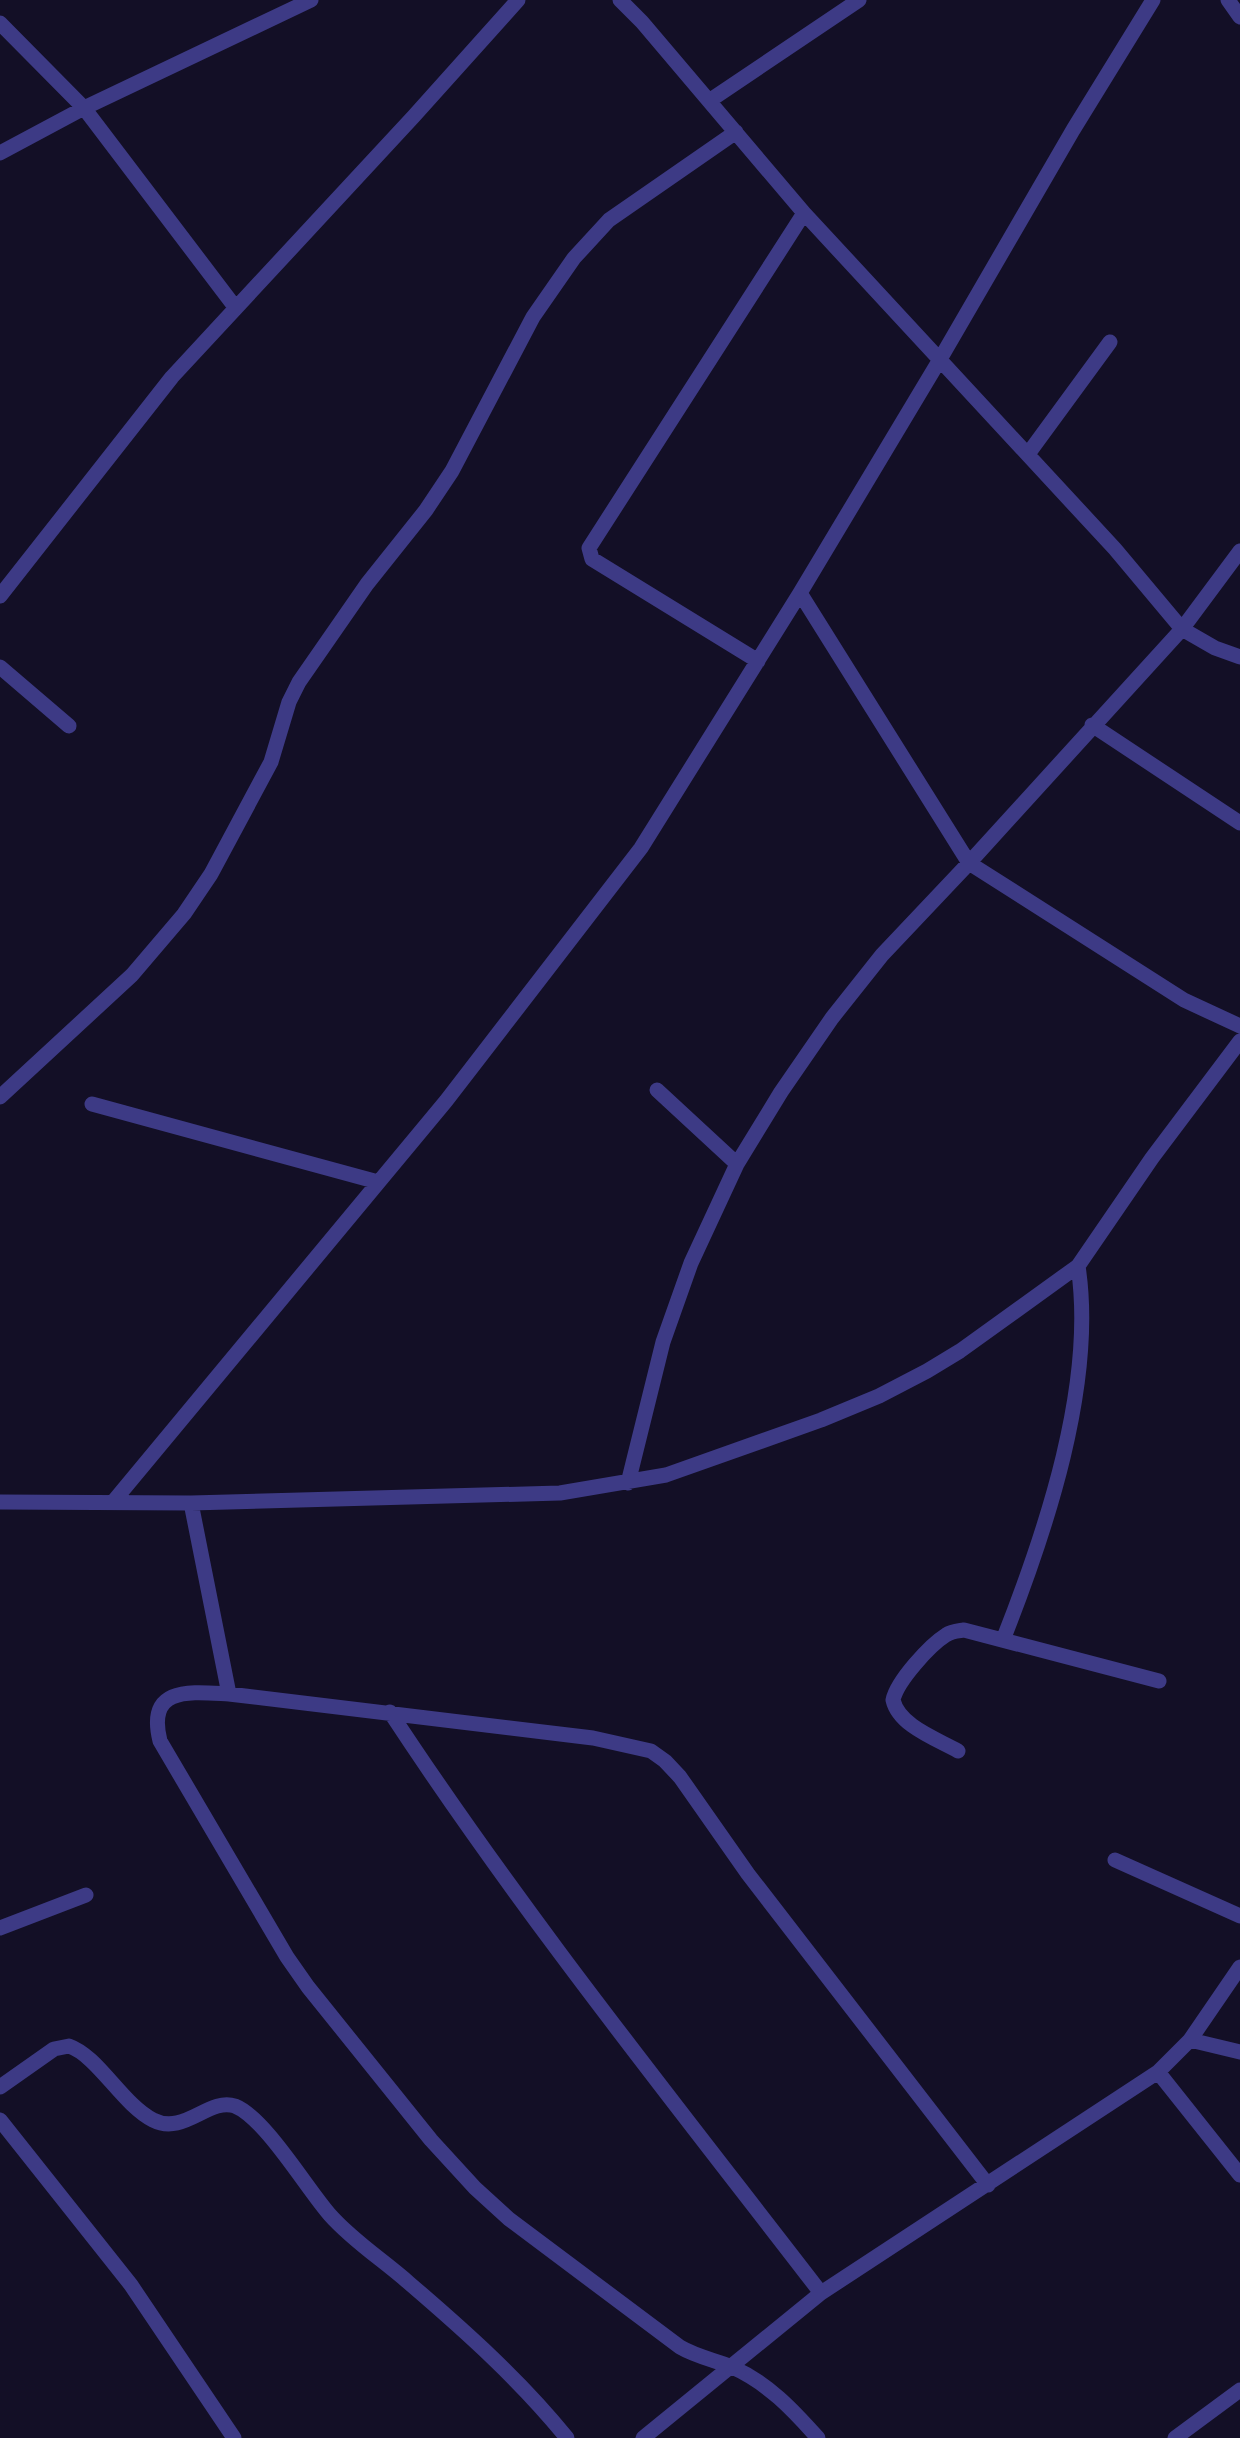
<svg xmlns="http://www.w3.org/2000/svg" width="1240" height="2438" viewBox="0 0 1240 2438" font-family="Commissioner,sans-serif">
<rect width="100%" height="100%" fill="#130f26"/>
<g fill="none" stroke-linecap="round" stroke-linejoin="round">
<path stroke="#3d3a85" stroke-width="15" d="M620 0 642 22 804 213 1115 549 1182 629 1215 648 1240 657
M1228 0 1240 17
M0 23 84 108 235 307
M709 101 859 0
M0 153 84 108 311 0
M1028 454 1110 342
M800 593 969 863 1184 1000 1240 1026
M0 596 172 377 414 116 518 0
M758 661 592 559 589 548 804 213
M0 667 69 726
M1092 725 1240 823
M657 1090 737 1164
M0 1097 132 975 184 914 211 874 271 762 289 702 299 682 367 584 426 510 452 471 533 317 574 258 609 220 736 132
M92 1104 378 1182
M628 1483 663 1342 691 1263 737 1164 781 1092 832 1018 882 955 969 863 1182 629 1240 551
M0 1502 191 1503 560 1493 666 1475 821 1420 879 1396 927 1371 960 1351 1078 1266 1152 1158 1240 1041
M113 1502 446 1101 641 848 800 593 939 361 1073 130 1153 0
M191 1503 229 1694
M1003 1640C1046 1531 1096 1383 1078 1266
M390 1712C522 1913 674 2102 821 2293
M958 1751C937 1739 899 1726 893 1700 897 1681 930 1645 946 1635 952 1631 958 1631 964 1630L1159 1681
M1115 1860 1240 1916
M0 1928 86 1895
M1190 2040 1240 2052
M1158 2072 1240 2175
M0 2087 54 2049 69 2046C98 2056 122 2104 153 2120 184 2136 209 2097 235 2106 265 2118 307 2189 330 2215 353 2241 383 2260 409 2283 465 2331 521 2381 567 2438
M0 2120 131 2285 234 2438
M643 2438 821 2293 1158 2072 1190 2040 1240 1967
M818 2438C793 2410 768 2383 732 2367 715 2360 697 2357 680 2347L509 2219 475 2188 431 2140 308 1987 287 1957 160 1741C146 1685 192 1692 229 1694L593 1738 651 1751 665 1761 680 1777 748 1874 988 2185
M1175 2438 1240 2390"/>
</g>
</svg>
